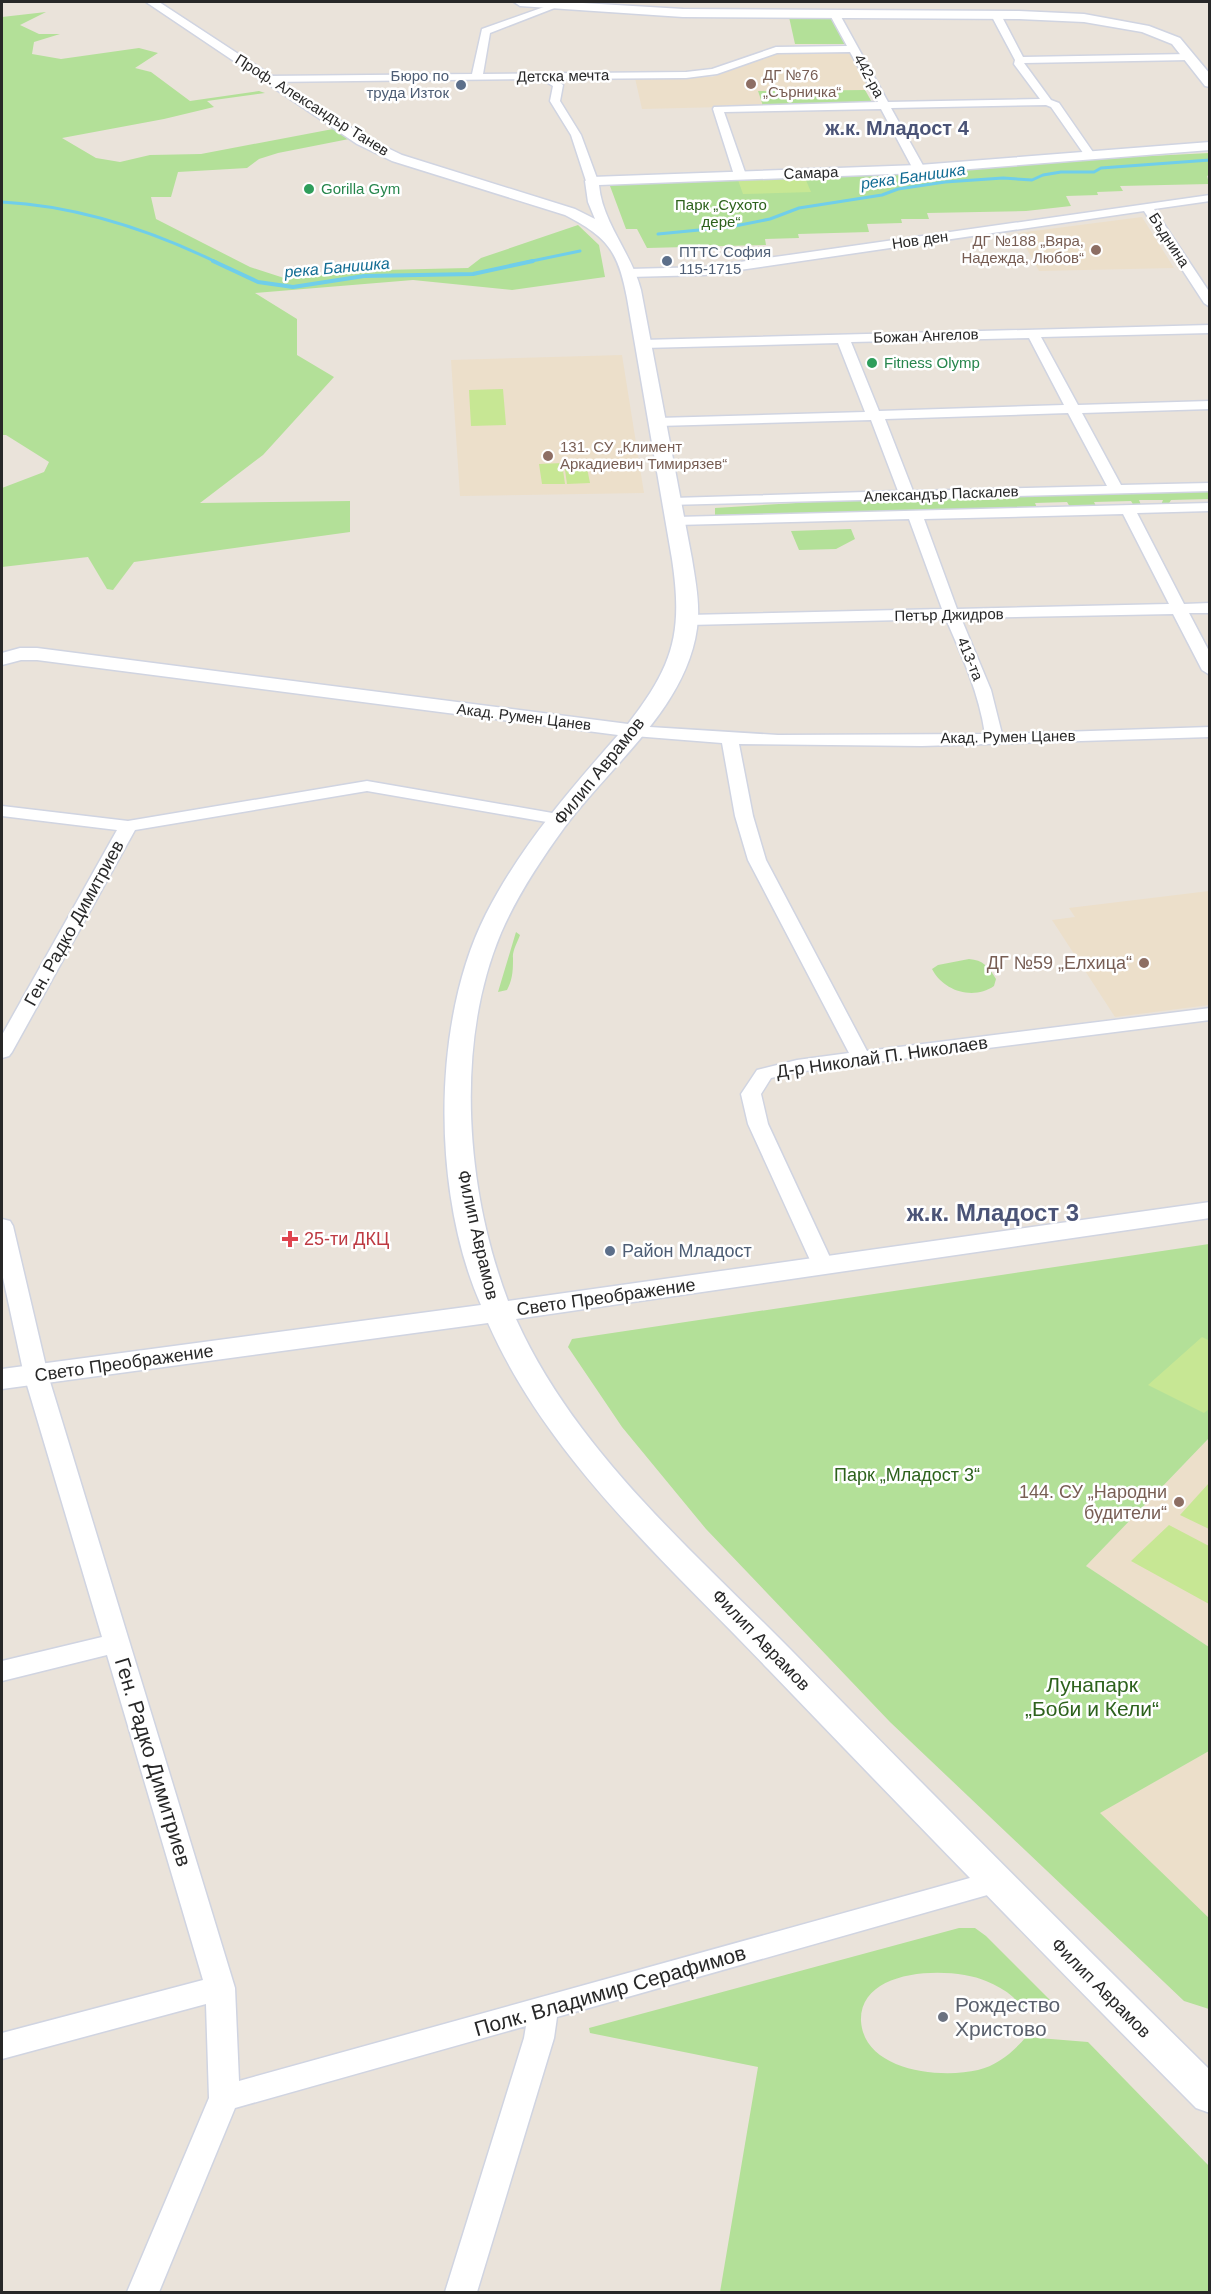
<svg xmlns="http://www.w3.org/2000/svg" width="1211" height="2294" viewBox="0 0 1211 2294" font-family="Arial,sans-serif">
<rect width="100%" height="100%" fill="#eae3da"/>
<path fill="#ecdfca" d="M846 52 850 53 870 90 758 91 763 106 642 109 635 78 712 77 775 54Z
M1142 217 1174 268 1039 271 1018 233Z
M622 355 644 493 460 496 451 360Z
M1209 891V1005L1115 1017 1052 920 1075 917 1069 908Z
M1209 1438V1647L1086 1566Z
M1209 1751V1918L1099 1813Z"/>
<path fill="#b3e098" d="M46 12 20 25 39 34H60L34 42 32 54 61 59 139 48 158 53 135 68 151 72 190 101 259 91 265 93 207 101 214 107 164 119 62 138 96 158 120 162 150 155 201 154 333 129 349 139 278 153 259 159 247 168 178 172 171 197H151L156 219 250 267 284 278 314 277 340 271 468 268 481 258 578 225 599 245 605 277 512 290 413 280 255 293 297 319V355L334 377 263 455 200 503 350 501V532L134 562 113 590 107 589 88 557 2 567V488L44 472 49 462 6 435H2V17Z
M789 17H836L851 44H795Z
M865 90 873 104 763 106 758 91Z
M1209 153V175L1207 176 1209 184 1120 186 1123 191 1097 192 1098 195 1066 196 1071 206 1026 211 927 213 929 219H901L902 223 867 224 869 232 798 234 799 238 765 239 766 245 647 248 637 229H626L610 186 614 184 905 174 1112 158Z
M1210 491 1209 499 1171 500 1168 505H1161L1163 500H1139L1141 505 1134 506 1131 501 1094 502 1096 506 1070 507 1067 502 1035 503 1037 508 715 515V508L813 502Z
M851 529 855 539 836 549 799 550 791 531Z
M516 932 520 935C518 941 512 951 513 958 513 969 513 979 507 990L498 992Z
M969 959C983 960 989 967 996 979L994 986C974 1000 944 992 932 969L938 965Z
M1209 1244V1438L1086 1566 1209 1647V1751L1100 1813 1209 1918V2009L1184 2001 890 1722 706 1529 622 1427 568 1347 572 1339Z
M959 1928H975L986 1936 1052 2002C1045 2005 1034 2011 1026 2009 1021 2008 1017 2001 1013 1997 1005 1990 996 1985 986 1981 952 1966 859 1967 861 2021 864 2071 940 2079 978 2070 998 2065 1013 2052 1026 2037L1088 2042 1209 2166V2292H720L758 2067 590 2033 589 2028Z"/>
<path fill="#c7e794" d="M805 178 811 192 743 194 738 180Z
M503 389 506 425 471 426 469 390Z
M562 463 565 484H542L539 464Z
M564 463H586L590 483 567 484Z
M1202 1337 1210 1341 1209 1409 1204 1413 1148 1385Z
M1209 1483V1529L1180 1515Z
M1169 1525 1209 1546V1604L1131 1561Z"/>
<g fill="none" stroke-linecap="round" stroke-linejoin="round">
<path stroke="#70ceea" stroke-width="3" d="M2 202C78 206 148 229 216 262
M658 234 730 227 770 219 799 208 882 195 898 189 945 182 1003 178 1032 180 1043 175 1061 172H1094L1101 168 1210 160
M527 262 580 251"/>
<path stroke="#70ceea" stroke-width="4" d="M213 261 258 282 293 287 364 276 473 274 533 261"/>
<defs>
<path id="minor" d="M558 2H570L490 33 483 74 686 72 712 69 776 47 847 46 830 15 835 12 840 15 888 102 1040 99 1014 64 1015 60 991 15 996 12 1001 15 1023 57 1189 54 1194 57 1189 60 1024 63 1051 100 1059 103 1095 155 1090 158 1086 157 1051 107 1046 105 891 108 925 169 919 172 913 169 881 109 724 112 746 175 740 178 734 175 713 109 714 107 878 102 850 52 777 53 717 74 686 78 555 79 563 85 560 101 581 135 598 181 592 184 586 181 571 135 550 101 553 86 541 79 267 82 262 79 267 76 472 74 482 29Z
M1210 195V201L1154 209 1210 293V307L1204 303 1144 211 705 275 629 277 623 273 629 269 705 267Z
M1210 325V333L1041 337 1078 405 1210 401V409L1082 413 1121 485 1210 483V491L668 505 666 502 673 498 898 491 871 420 658 426 651 422 658 418 865 412 838 343 643 348 637 344 643 340ZM1029 338 1064 405 879 411 851 342ZM1068 413 1107 486 913 491 885 419Z
M1210 503V511L1137 513 1184 604 1210 603V613H1189L1210 653V675L1202 670 1173 614 961 618 991 690 1002 734 1210 727V737L922 746 739 744 753 816 766 860 867 1051 1210 1008V1020L797 1072 771 1078 761 1094 768 1124 834 1266 831 1271 823 1273 815 1271 748 1124 741 1094 757 1070 797 1060 849 1053 748 860 735 816 722 743 634 736 626 731 634 726 778 735 985 734C979 693 962 656 946 619L688 625 680 620 688 615 942 609 909 519 676 525 669 521 676 517ZM1123 514 1169 604 957 609 924 519Z
M367 781 558 814 564 815 567 819 564 823 558 824 367 791 135 830 12 1052 9 1056 2 1058V1035L117 830 2 816V806L128 821Z
M2 1219 10 1221 13 1226 48 1375 235 1988 239 2081 995 1871 1005 1874 1009 1882 1005 1890 557 2017 554 2038 477 2292H445L524 2038 526 2026 235 2108 159 2292H127L209 2098 206 2004 2 2059V2033L203 1980 107 1655 2 1681V1661L102 1637 24 1375 2 1273Z"/>
<path id="tertiary" d="M146 2H159L367 138 402 155 575 209 595 219 588 202 585 181 592 177 919 165 1210 142V150L919 173 599 185C602 222 632 254 641 290L692 559C695 578 699 598 698 618 693 703 611 764 564 828 540 861 517 896 501 933 454 1045 466 1190 508 1301L1210 1202V1218L516 1319C575 1450 691 1549 791 1650 929 1791 1069 1931 1210 2070V2113L1196 2108C1052 1963 910 1817 768 1669 667 1563 548 1459 488 1323L2 1389V1369L481 1305C432 1195 431 1022 486 914 520 847 569 791 618 735L37 660H21L2 665V653L20 648H37L628 724C674 665 683 632 672 559L627 298C618 250 607 237 565 215L392 161 357 144Z
M514 2H566L683 9 1019 11 1084 14 1149 26 1180 38 1210 74V87L1205 86 1172 44 1142 32 1084 22 1019 19 683 17 520 6Z"/>
</defs>
<use href="#minor" stroke="#d0d4e1" stroke-width="3"/>
<use href="#tertiary" stroke="#d0d4e1" stroke-width="3"/>
<use href="#minor" fill="#fff" fill-rule="evenodd"/>
<use href="#tertiary" fill="#fff" fill-rule="evenodd"/>
</g>
<g fill="#8d6e63" stroke="#fff" stroke-width="2">
<circle cx="751" cy="84" r="6"/>
<circle cx="1096" cy="250" r="6"/>
<circle cx="548" cy="456" r="6"/>
<circle cx="1144" cy="963" r="6"/>
<circle cx="1179" cy="1502" r="6"/>
</g>
<g fill="#5c6f8a" stroke="#fff" stroke-width="2">
<circle cx="461" cy="85" r="6"/>
<circle cx="667" cy="261" r="6"/>
<circle cx="610" cy="1251" r="6"/>
</g>
<g fill="#2e9e5b" stroke="#fff" stroke-width="2">
<circle cx="309" cy="189" r="6"/>
<circle cx="872" cy="363" r="6"/>
</g>
<path fill="#e0444e" stroke="#fff" stroke-width="2" d="M287 1230h6v6h6v6h-6v6h-6v-6h-6v-6h6z"/>
<circle fill="#6b7280" stroke="#fff" stroke-width="2" cx="943" cy="2017" r="6"/>
<g text-anchor="middle" stroke-width="5" stroke-linejoin="round" paint-order="stroke">
<g font-size="15" fill="#785e54" stroke="#fff" text-anchor="start">
<text x="763" y="80">ДГ №76<tspan x="763" dy="17">„Сърничка“</tspan></text>
<text x="1084" y="246" text-anchor="end">ДГ №188 „Вяра,<tspan x="1084" dy="17">Надежда, Любов“</tspan></text>
<text x="560" y="452">131. СУ „Климент<tspan x="560" dy="17">Аркадиевич Тимирязев“</tspan></text>
</g>
<g font-size="15" fill="#4e5e75" stroke="#fff" text-anchor="end">
<text x="449" y="81">Бюро по<tspan x="449" dy="17">труда Изток</tspan></text>
<text x="679" y="257" text-anchor="start">ПТТС София<tspan x="679" dy="17">115-1715</tspan></text>
</g>
<g font-size="15" fill="#282828" stroke="#fff">
<text transform="translate(563 76) rotate(-1)" y="5">Детска мечта</text>
<text transform="translate(869 76) rotate(62)" y="5">442-ра</text>
<text transform="translate(312 105) rotate(32)" y="5">Проф. Александър Танев</text>
<text transform="translate(811 173) rotate(-2)" y="5">Самара</text>
<text transform="translate(920 240) rotate(-8)" y="5">Нов ден</text>
<text transform="translate(1169 240) rotate(57)" y="5">Бъднина</text>
<text transform="translate(926 336) rotate(-2)" y="5">Божан Ангелов</text>
<text transform="translate(941 494) rotate(-2)" y="5">Александър Паскалев</text>
<text transform="translate(949 615) rotate(-1)" y="5">Петър Джидров</text>
<text transform="translate(970 659) rotate(68)" y="5">413-та</text>
<text transform="translate(524 717) rotate(7)" y="5">Акад. Румен Цанев</text>
<text transform="translate(1008 737) rotate(-1)" y="5">Акад. Румен Цанев</text>
</g>
<g font-size="15" fill="#27864d" stroke="#fff" text-anchor="start">
<text x="321" y="194">Gorilla Gym</text>
<text x="884" y="368">Fitness Olymp</text>
</g>
<g font-size="15" fill="#2d621c" stroke="#fff">
<text x="721" y="210">Парк „Сухото<tspan x="721" dy="17">дере“</tspan></text>
</g>
<g font-size="16" font-style="italic" fill="#116c93" stroke="#fff">
<text transform="translate(913 176) rotate(-8)" y="6">река Банишка</text>
<text transform="translate(337 267) rotate(-5)" y="6">река Банишка</text>
</g>
<g font-size="18" fill="#282828" stroke="#fff">
<text transform="translate(599 771) rotate(-51)" y="6">Филип Аврамов</text>
<text transform="translate(74 923) rotate(-61)" y="6">Ген. Радко Димитриев</text>
<text transform="translate(882 1057) rotate(-8)" y="6">Д-р Николай П. Николаев</text>
<text transform="translate(478 1235) rotate(77)" y="6">Филип Аврамов</text>
<text transform="translate(606 1297) rotate(-8)" y="6">Свето Преображение</text>
<text transform="translate(124 1363) rotate(-8)" y="6">Свето Преображение</text>
<text transform="translate(761 1640) rotate(46)" y="6">Филип Аврамов</text>
<text transform="translate(1101 1988) rotate(45)" y="6">Филип Аврамов</text>
</g>
<g font-size="18" fill="#785e54" stroke="#fff" text-anchor="end">
<text x="1132" y="969">ДГ №59 „Елхица“</text>
<text x="1167" y="1498">144. СУ „Народни<tspan x="1167" dy="21">будители“</tspan></text>
</g>
<g font-size="18" fill="#be3a42" stroke="#fff" text-anchor="start">
<text x="304" y="1245">25-ти ДКЦ</text>
</g>
<g font-size="18" fill="#4e5e75" stroke="#fff" text-anchor="start">
<text x="622" y="1257">Район Младост</text>
</g>
<g font-size="18" fill="#2d621c" stroke="#fff">
<text x="907" y="1481">Парк „Младост 3“</text>
</g>
<g font-size="20" font-weight="bold" fill="#4b5477" stroke="#fff">
<text x="897" y="135">ж.к. Младост 4</text>
</g>
<g font-size="21" fill="#2d621c" stroke="#fff">
<text x="1092" y="1692">Лунапарк<tspan x="1092" dy="24">„Боби и Кели“</tspan></text>
</g>
<g font-size="21" fill="#282828" stroke="#fff">
<text transform="translate(153 1762) rotate(73)" y="7">Ген. Радко Димитриев</text>
<text transform="translate(610 1991) rotate(-16)" y="7">Полк. Владимир Серафимов</text>
</g>
<g font-size="21" fill="#5b616d" stroke="#fff" text-anchor="start">
<text x="955" y="2012">Рождество<tspan x="955" dy="24">Христово</tspan></text>
</g>
<g font-size="24" font-weight="bold" fill="#4b5477" stroke="#fff">
<text x="993" y="1221">ж.к. Младост 3</text>
</g>
</g>
<rect width="1211" height="2294" fill="none" stroke="#282828" stroke-width="6"/>
</svg>
